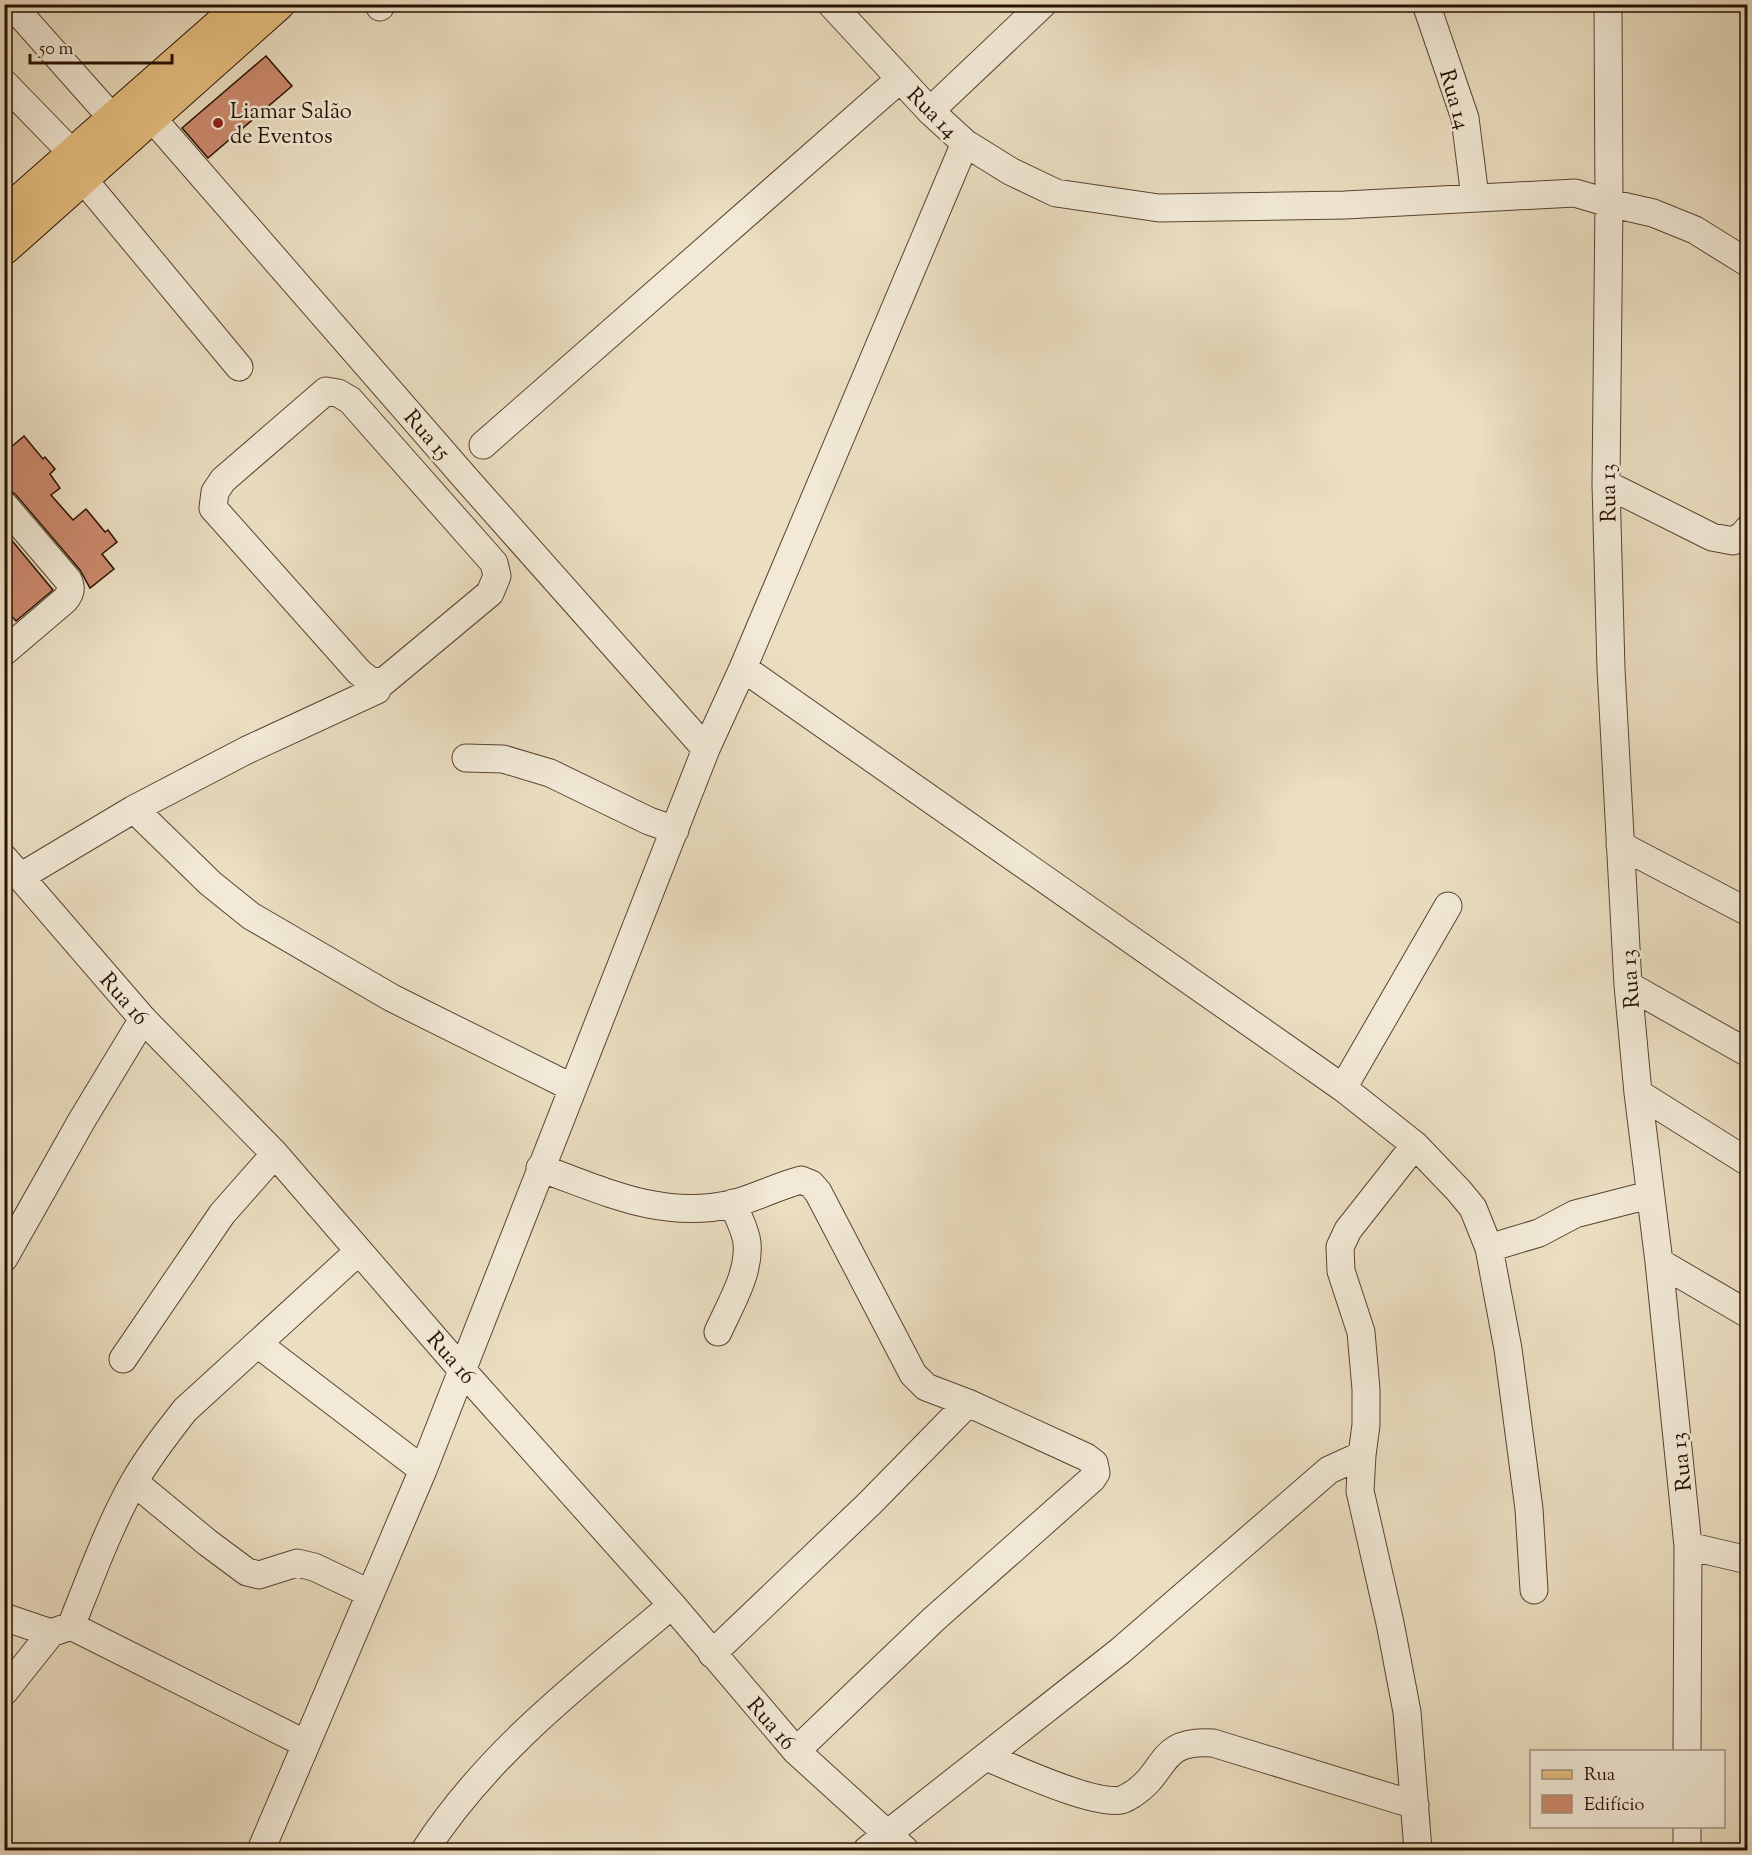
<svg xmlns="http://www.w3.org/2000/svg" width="1752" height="1855" viewBox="0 0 1752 1855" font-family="'Sorts Mill Goudy',serif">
<rect width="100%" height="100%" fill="#ebdec1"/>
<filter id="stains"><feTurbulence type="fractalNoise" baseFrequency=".00333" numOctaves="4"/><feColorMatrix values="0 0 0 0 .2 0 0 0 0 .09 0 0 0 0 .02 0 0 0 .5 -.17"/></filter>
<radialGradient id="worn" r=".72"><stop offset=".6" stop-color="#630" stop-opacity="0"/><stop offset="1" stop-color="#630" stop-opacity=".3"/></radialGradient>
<path fill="#cc8a6e" stroke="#271001" stroke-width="1.5" d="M266 56 292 86 208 158 182 128Z
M24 436 43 459 45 457 55 469 50 474 60 488 51 495 73 520 86 509 105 532 108 530 117 542 102 554 114 569 90 588 80 570 16 495 4 486V453Z
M4 531 53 590 16 621 4 608Z"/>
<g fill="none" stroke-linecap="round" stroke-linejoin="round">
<defs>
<path id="minor" d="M11 4 114 120
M378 4 380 7
M831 4 930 111 965 143 1010 171 1056 193 1159 208 1345 205 1575 193 1609 203 1653 213 1695 230 1748 263
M1426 4 1465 118 1475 197
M1608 4 1609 203 1606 484 1611 669 1628 985 1638 1093 1659 1262 1688 1546 1687 1752
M4 83 74 155
M930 111 1043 4
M152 118 468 481 706 749
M83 179 239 367
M326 391 338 393 350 400 494 563 497 576 490 593 382 683 369 680 359 672 213 508 215 492 223 480Z
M483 445 900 79
M1606 484 1712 537 1733 541 1743 535 1748 529
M4 505 68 580C72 588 71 593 65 600L4 652
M743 668 1343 1088 1415 1145 1459 1191 1473 1208 1489 1248 1508 1349 1529 1509 1534 1590
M466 758 503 759 550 773 649 821 675 830
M134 809 210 883 251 916 392 998 573 1088
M1620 845 1748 912
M4 858 143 1019 275 1154 462 1370 672 1605 796 1751 905 1850
M20 877 134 809 247 750 377 690
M1628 985 1748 1053
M1343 1088 1448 906
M1638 1093 1748 1162
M1415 1145 1348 1230 1340 1247 1341 1271 1361 1332 1366 1389V1425L1362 1455 1360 1491 1390 1623 1407 1712 1418 1850
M540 1168C605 1191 661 1220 732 1204 755 1198 778 1186 801 1180L811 1184 818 1192 913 1374 926 1387 968 1403 1086 1457 1094 1463 1096 1473 1092 1479 934 1619 796 1751
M1489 1248 1539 1233 1575 1214 1649 1195
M4 1258 82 1120 143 1019
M1659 1262 1748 1314
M718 1332C730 1305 750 1273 747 1243 746 1230 737 1216 733 1203
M258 1344 423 1470
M123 1359 222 1214 275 1154
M134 1482 208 1543 247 1572 259 1575 297 1563 314 1567 369 1593
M1688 1546 1748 1560
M4 1617 51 1633
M71 1626C90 1579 109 1526 134 1482 149 1456 167 1433 185 1410L359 1251
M712 1654 870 1503 968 1403
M4 1692 51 1633 71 1626 306 1744
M986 1757C1016 1769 1092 1805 1121 1800 1125 1799 1129 1796 1133 1794 1168 1771 1158 1739 1213 1743L1415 1805
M1687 1826V1850
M261 1850 423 1470 706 749 743 668 965 143
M425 1850C489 1751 583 1680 672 1605
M867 1850 1120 1651 1329 1470 1362 1455"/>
<path id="major" d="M4 215 244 4
M4 248 278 4"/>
</defs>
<use href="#minor" stroke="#584431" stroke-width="29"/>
<use href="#major" stroke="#271001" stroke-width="35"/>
<use href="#minor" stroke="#f2ead7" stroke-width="27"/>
<use href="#major" stroke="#e6bf80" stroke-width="33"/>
</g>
<circle fill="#8f2418" stroke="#f2ead7" stroke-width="2" cx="218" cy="123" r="6"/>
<g text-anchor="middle" stroke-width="5" stroke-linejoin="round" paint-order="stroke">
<g font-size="22" fill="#271001" stroke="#f2ead7">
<text transform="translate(1456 99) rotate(74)" y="8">Rua 14</text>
<text transform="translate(933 112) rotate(45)" y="8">Rua 14</text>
<text transform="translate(428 434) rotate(49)" y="8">Rua 15</text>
<text transform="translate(1607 493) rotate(-91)" y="8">Rua 13</text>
<text transform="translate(1629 979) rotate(-94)" y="8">Rua 13</text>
<text transform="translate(125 998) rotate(49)" y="8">Rua 16</text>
<text transform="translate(452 1357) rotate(49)" y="8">Rua 16</text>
<text transform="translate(1680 1462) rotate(-96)" y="8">Rua 13</text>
<text transform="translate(772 1723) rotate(49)" y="8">Rua 16</text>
</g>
<g font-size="22" fill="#271001" stroke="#f2ead7" text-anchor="start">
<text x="230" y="118">Liamar Salão<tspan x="230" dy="25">de Eventos</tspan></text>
</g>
</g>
<rect width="1752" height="1855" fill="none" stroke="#ebdec1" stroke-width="24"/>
<rect x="6" y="6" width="1740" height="1843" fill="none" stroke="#271001" stroke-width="3"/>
<rect x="12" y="12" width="1728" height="1831" fill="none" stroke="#271001" stroke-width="1.5"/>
<rect x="1530" y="1750" width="195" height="78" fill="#f2ead7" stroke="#a19381" stroke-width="1.5"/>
<rect x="1542" y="1770" width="30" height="9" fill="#e6bf80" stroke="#a19381" stroke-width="1.5"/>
<text x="1584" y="1780" font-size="18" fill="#271001">Rua</text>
<rect x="1542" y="1795" width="30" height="18" fill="#cc8a6e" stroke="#a19381" stroke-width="1.5"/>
<text x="1584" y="1810" font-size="18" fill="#271001">Edifício</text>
<path d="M30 54v9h142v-9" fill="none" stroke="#271001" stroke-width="3"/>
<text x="39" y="54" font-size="18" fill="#271001" stroke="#f2ead7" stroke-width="4.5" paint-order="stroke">50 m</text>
<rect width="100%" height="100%" filter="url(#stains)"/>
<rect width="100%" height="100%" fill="url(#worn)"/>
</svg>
